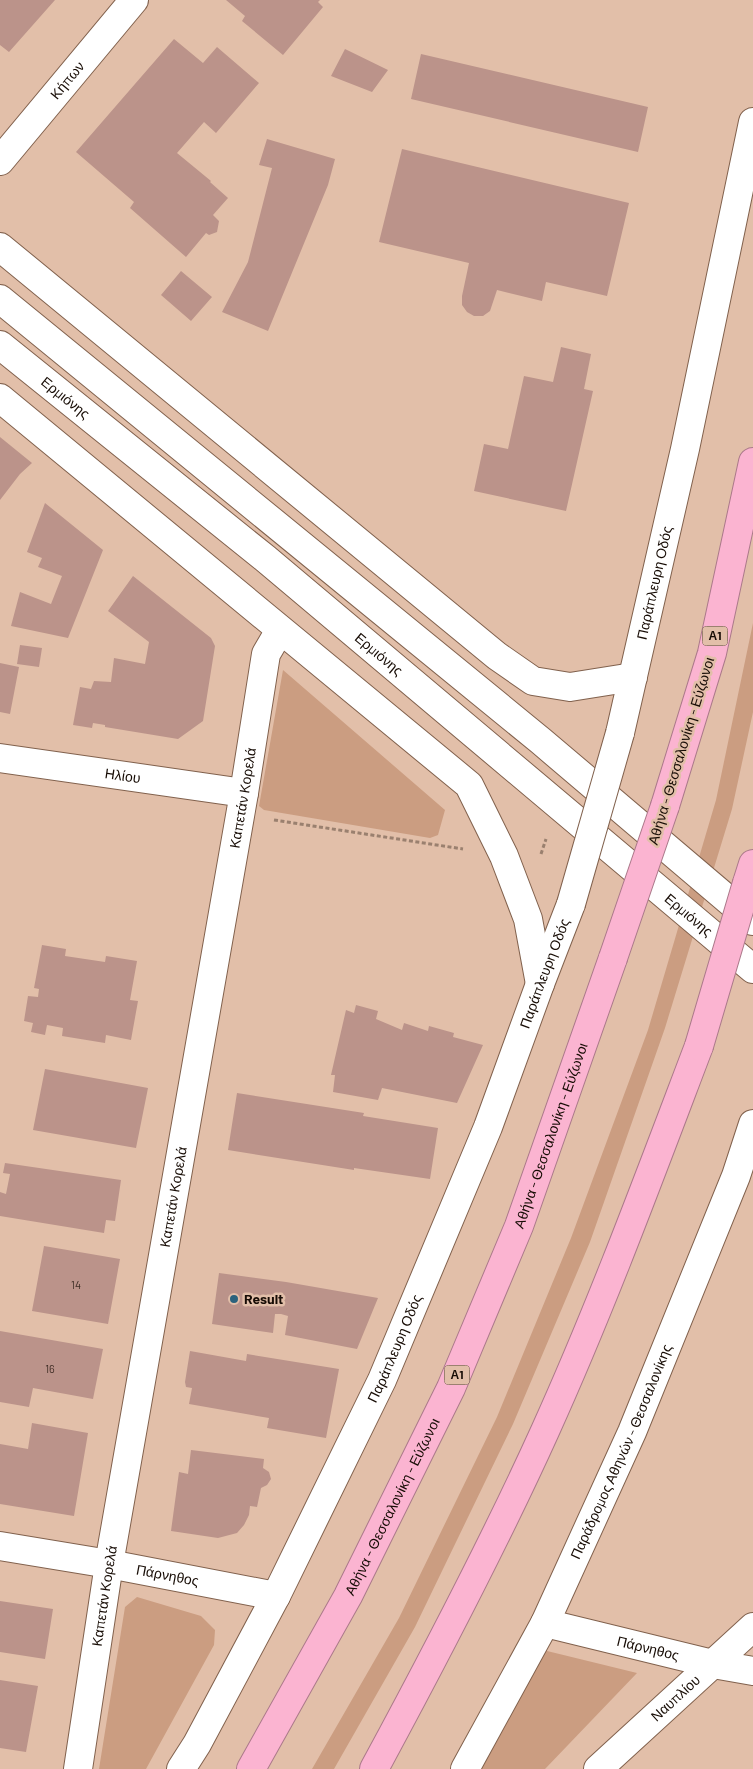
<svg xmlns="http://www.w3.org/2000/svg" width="753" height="1769" viewBox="0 0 753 1769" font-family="Barlow,sans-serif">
<rect width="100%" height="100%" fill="#e2bfa9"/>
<path fill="#cb9d81" d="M753 623V712L732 809 665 1028 590 1242 513 1424 415 1627 334 1769H312L399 1618 497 1417 571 1238 648 1030 716 800Z
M283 670 445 810 438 835 430 838 264 810 259 806Z
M137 1597 201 1616 215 1630 214 1645 146 1769H99L125 1607Z
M543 1650 637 1673 545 1769H475Z"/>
<path fill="#bb938a" d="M0 0H55L9 52 0 45Z
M226 0H320L318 2 323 7 283 55 242 21 245 16Z
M174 39 203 63 217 47 259 83 216 133 204 122 177 153 211 181 210 182 228 198 213 215 219 221 217 232 209 235 206 233 186 257 130 208 134 202 76 152Z
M345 49 388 70 372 92 331 76Z
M421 54 648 107 638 152 411 99Z
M267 139 335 159 328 185 268 331 222 312 248 262 272 168 259 165Z
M402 149 629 203 607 296 546 282 542 301 497 290 490 311 483 316H474L467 312 462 305V296L469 263 379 242Z
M181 271 212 297 191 321 161 295Z
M561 347 591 354 584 389 593 391 566 511 474 491 484 444 508 449 524 376 553 382Z
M0 437 32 463 20 474 0 500Z
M45 503 103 550 68 638 11 626 20 592 51 604 62 576 38 567 42 558 27 552Z
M133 576 211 638 215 646 203 721 178 739 105 727V725L93 723 92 728 73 725 80 687 91 689 94 681 111 682 114 658 145 664 149 642 108 611Z
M20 645 42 648 39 667 17 664Z
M0 663 19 667 10 714 0 712Z
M42 945 66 949 65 956 105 962 106 956 137 961 130 1000 138 1001 131 1040 106 1035 105 1043 62 1036 63 1028 47 1025 45 1035 31 1032 33 1023 24 1021 28 996 38 997 39 989 34 988Z
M356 1005 378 1011 376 1019 402 1030 404 1023 428 1031 429 1026 454 1033 453 1037 483 1045 457 1103 382 1088 378 1100 333 1092 335 1075H331L346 1010 354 1013Z
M45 1069 148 1088 136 1148 33 1130Z
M237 1093 364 1113 363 1116 438 1128 430 1179 354 1168V1170L228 1150Z
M5 1163 121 1180 115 1221 106 1220 104 1233 0 1216V1192L6 1194 10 1174 3 1173Z
M44 1246 120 1259 108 1324 32 1311Z
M219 1273 286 1282 378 1298 357 1349 285 1335 288 1316 281 1314H275L273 1333 212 1324Z
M0 1331 103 1349 93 1399 33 1388 29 1407 0 1402Z
M190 1351 246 1361 247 1354 339 1369 326 1438 267 1428 269 1418 189 1404 192 1388 186 1387 185 1382Z
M32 1423 88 1433 74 1516 0 1504V1444L28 1449Z
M191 1450 264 1459 263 1468 269 1472 271 1479 267 1485 261 1488 257 1507 250 1506 249 1515 244 1525 237 1533 218 1538 171 1531 179 1472 188 1474Z
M0 1601 53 1609 45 1659 0 1652Z
M0 1680 38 1686 26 1752 0 1748Z"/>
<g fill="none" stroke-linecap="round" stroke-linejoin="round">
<defs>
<g id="minor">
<path id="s1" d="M0 161 134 0"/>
<path d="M0 247 497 656 533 681 570 687 633 677"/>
<path d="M0 398 469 785 504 856 528 919 540 984"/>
<path id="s2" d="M0 758 244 793"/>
<path id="s3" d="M0 1546 109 1564 276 1596"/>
<path id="s4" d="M545 1623 713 1664 753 1671"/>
<path id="s5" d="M78 1769 109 1564 244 793 266 654 280 630"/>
<path id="s6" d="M598 1769 753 1627"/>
</g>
<g id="tertiary">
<path d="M0 299 541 741 753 921"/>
<path id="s7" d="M0 345 266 559 753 969"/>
</g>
<g id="secondary">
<path id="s8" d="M620 733 685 449 753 122"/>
<path id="s9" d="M181 1769 197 1744 276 1596 382 1380 488 1127 540 984 571 904"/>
<path id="s10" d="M465 1769 545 1623 632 1432 736 1176 753 1124"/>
</g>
<g id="motorway">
<path d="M665 806 712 653 753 462"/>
<path d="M747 883 753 864"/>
<path id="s11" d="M251 1769 348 1596 451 1388 519 1226 613 958"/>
<path d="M374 1769C434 1658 493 1546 545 1431 602 1305 650 1175 699 1046"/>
</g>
</defs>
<use href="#minor" stroke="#81614d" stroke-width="30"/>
<use href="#tertiary" stroke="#81614d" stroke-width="30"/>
<use href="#secondary" stroke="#81614d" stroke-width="30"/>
<use href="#motorway" stroke="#ab798a" stroke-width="30"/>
<path stroke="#9a806f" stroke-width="3" stroke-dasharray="4 2.5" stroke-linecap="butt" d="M274 820 463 849
M541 854 546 839"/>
<use href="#minor" stroke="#fff" stroke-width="28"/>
<use href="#tertiary" stroke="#fff" stroke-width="28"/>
<use href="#secondary" stroke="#fff" stroke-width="28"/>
<use href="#motorway" stroke="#fbb4d1" stroke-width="28"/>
<defs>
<path id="secondary-bridge" d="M571 904 620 733"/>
<path id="motorway-bridge" d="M613 958 665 806
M699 1046 747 883"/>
</defs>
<use href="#secondary-bridge" stroke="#81614d" stroke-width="30" stroke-linecap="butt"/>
<use href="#motorway-bridge" stroke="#ab798a" stroke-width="30" stroke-linecap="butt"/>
<use href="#secondary-bridge" stroke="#fff" stroke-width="28"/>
<use href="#motorway-bridge" stroke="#fbb4d1" stroke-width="28"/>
</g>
<circle fill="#2b627d" stroke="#e2bfa9" stroke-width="2" cx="234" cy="1299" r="5"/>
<g text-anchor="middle" stroke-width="5" stroke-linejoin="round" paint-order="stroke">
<g font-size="11" fill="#402e26">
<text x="76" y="1289">14</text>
<text x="50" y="1373">16</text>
</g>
<g fill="#e2bfa9" stroke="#544236" stroke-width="1">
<rect x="702.5" y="626.5" width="25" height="19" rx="4"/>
<rect x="444.5" y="1365.5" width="25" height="19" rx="4"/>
</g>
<g font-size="12" font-weight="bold" fill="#170c05">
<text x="715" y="640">Α1</text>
<text x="457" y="1379">Α1</text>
</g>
<g font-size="14" fill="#170c05" stroke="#e2bfa9">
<text dy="5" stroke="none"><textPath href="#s1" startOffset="105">Κήπων</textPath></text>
<text dy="5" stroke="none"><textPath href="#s7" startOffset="84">Ερμιόνης</textPath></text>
<text dy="5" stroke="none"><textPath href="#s8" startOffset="154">Παράπλευρη Οδός</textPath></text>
<text dy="5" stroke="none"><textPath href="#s7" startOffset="489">Ερμιόνης</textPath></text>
<text transform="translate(681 751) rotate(-73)" y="5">Αθήνα - Θεσσαλονίκη - Εύζωνοι</text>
<text dy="5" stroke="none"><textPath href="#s2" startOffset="124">Ηλίου</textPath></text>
<text dy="5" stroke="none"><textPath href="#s5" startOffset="985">Καπετάν Κορελά</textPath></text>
<text dy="5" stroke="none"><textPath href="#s7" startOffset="894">Ερμιόνης</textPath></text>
<text dy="5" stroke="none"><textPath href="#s9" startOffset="876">Παράπλευρη Οδός</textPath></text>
<text dy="5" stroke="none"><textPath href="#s11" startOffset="702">Αθήνα - Θεσσαλονίκη - Εύζωνοι</textPath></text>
<text dy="5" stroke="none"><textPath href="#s5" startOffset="580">Καπετάν Κορελά</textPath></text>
<text dy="5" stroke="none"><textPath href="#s9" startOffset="472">Παράπλευρη Οδός</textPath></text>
<text dy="5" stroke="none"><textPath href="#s10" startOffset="354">Παράδρομος Αθηνών - Θεσσαλονίκης</textPath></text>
<text dy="5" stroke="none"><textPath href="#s11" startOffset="298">Αθήνα - Θεσσαλονίκη - Εύζωνοι</textPath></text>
<text dy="5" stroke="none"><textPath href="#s3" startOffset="170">Πάρνηθος</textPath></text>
<text dy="5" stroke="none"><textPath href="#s5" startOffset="175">Καπετάν Κορελά</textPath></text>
<text dy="5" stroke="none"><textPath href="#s4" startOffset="106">Πάρνηθος</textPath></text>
<text dy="5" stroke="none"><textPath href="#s6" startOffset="105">Ναυπλίου</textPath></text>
</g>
<g font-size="14" font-weight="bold" fill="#170c05" stroke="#e2bfa9" text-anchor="start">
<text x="244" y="1304">Result</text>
</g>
</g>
</svg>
